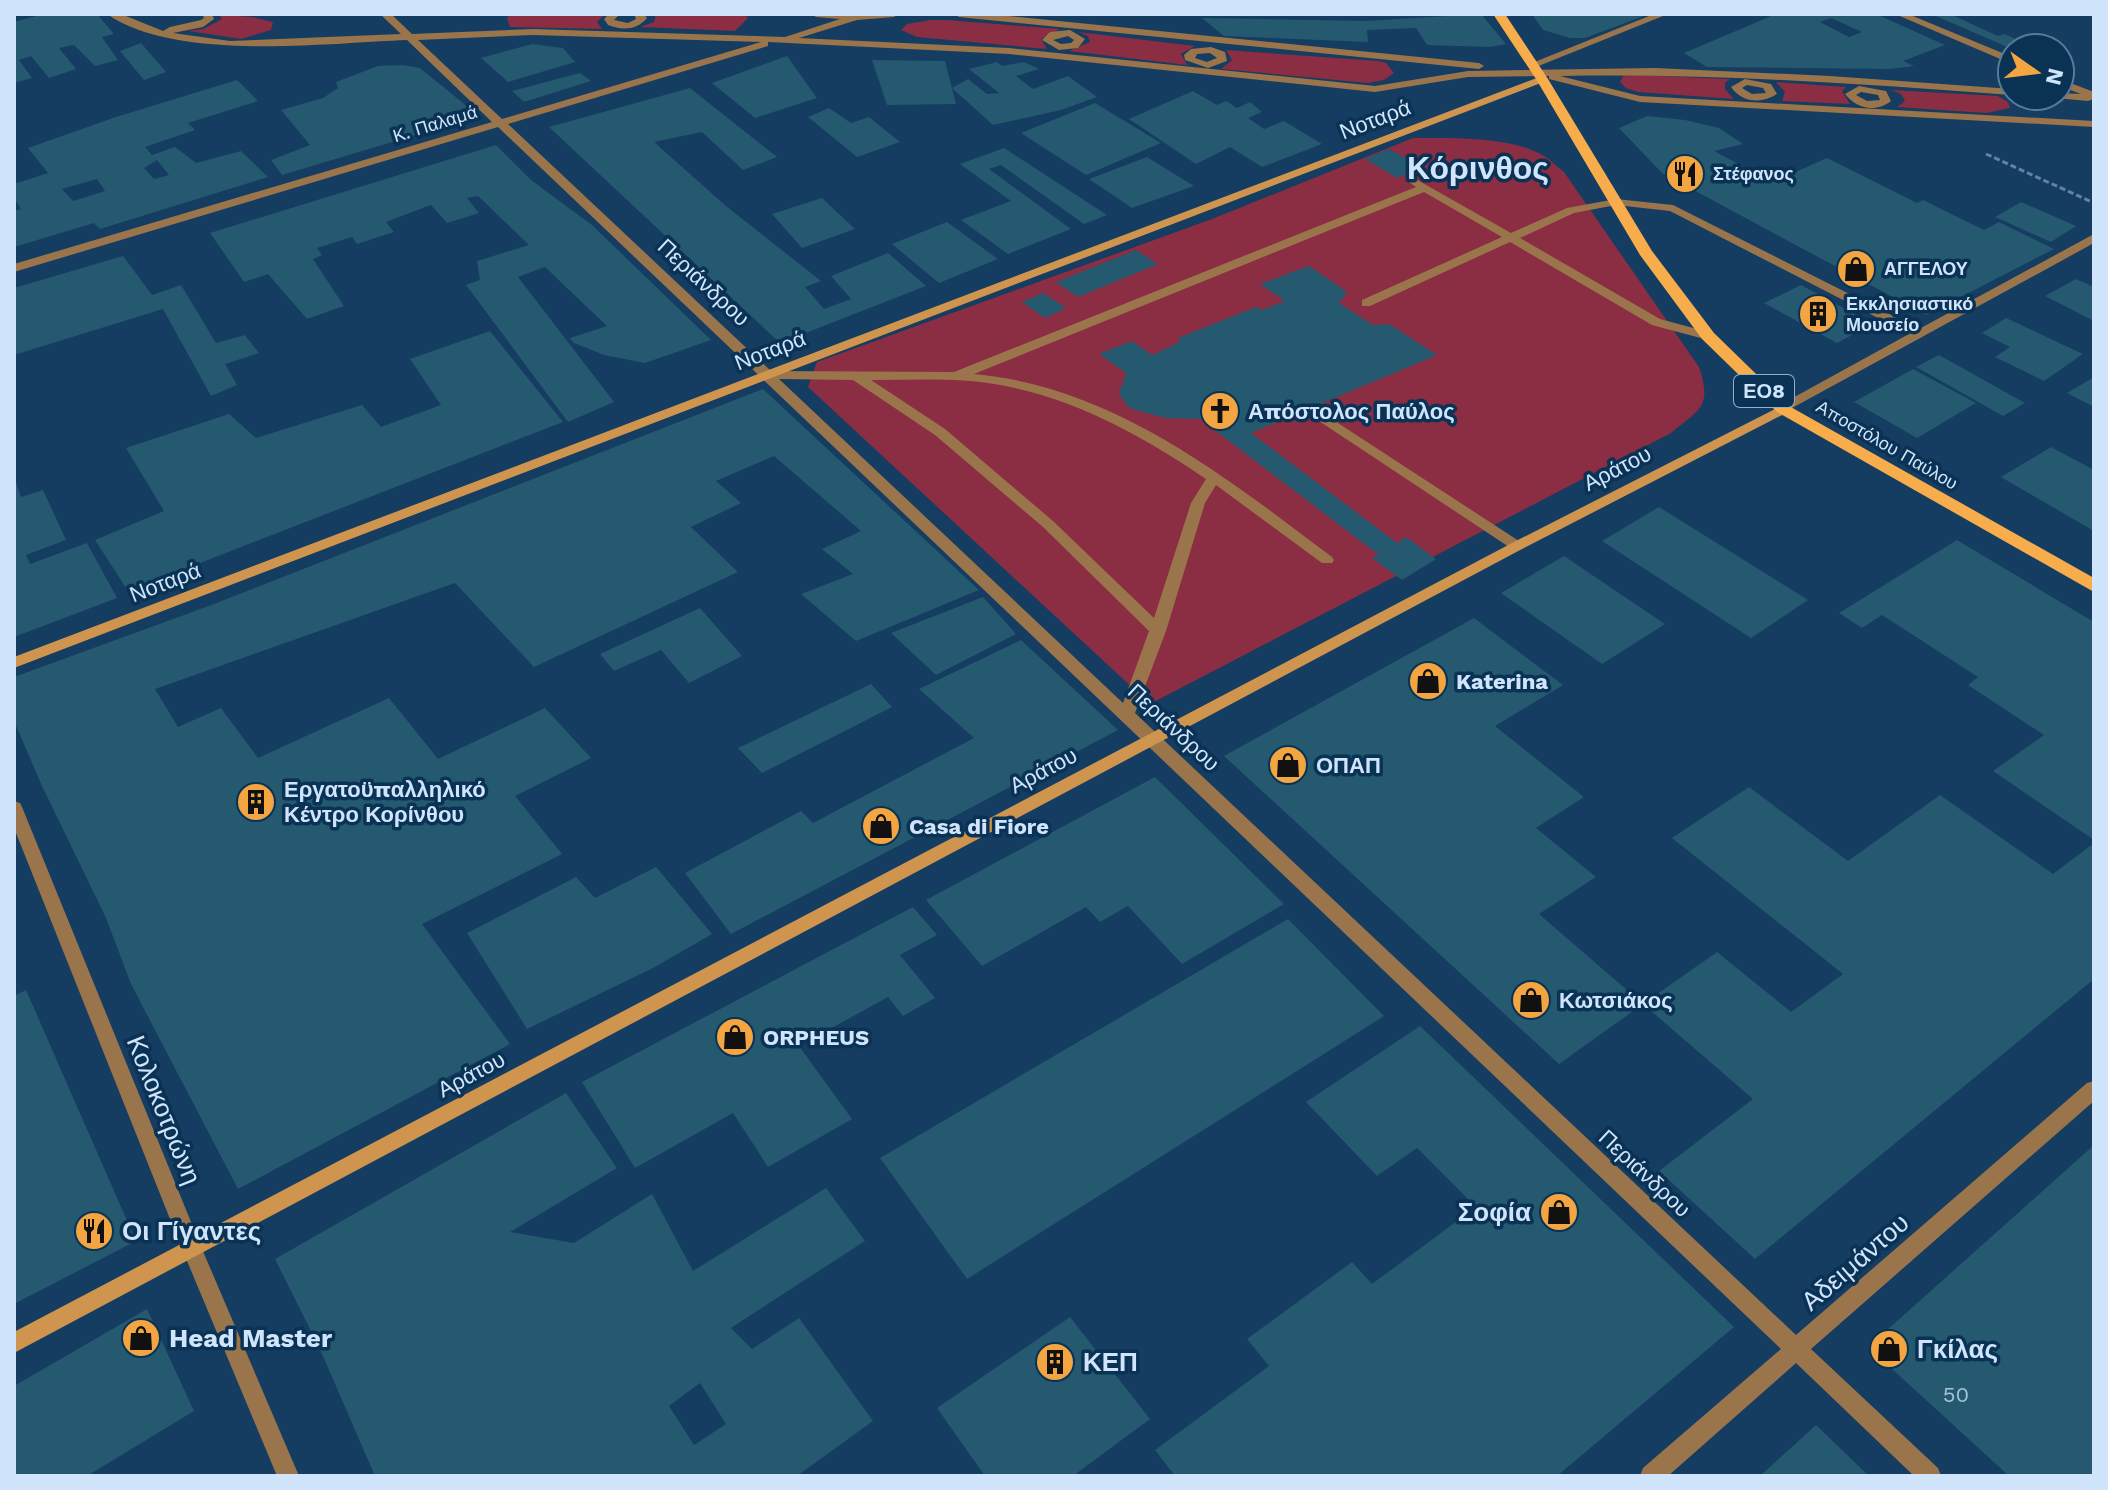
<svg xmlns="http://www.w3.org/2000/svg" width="2108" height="1490" viewBox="0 0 2108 1490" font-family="'Work Sans',sans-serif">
<rect width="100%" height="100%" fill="#153c61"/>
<path fill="#8b2d43" d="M512 14H605L597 22 602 29 510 27 507 18Z
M656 14H744L748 18 735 31 640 27 654 22Z
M219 15 252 17 273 22 271 30 241 39 188 31 203 29 222 19Z
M931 20H947L1060 29 1041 39 1047 49 917 37 901 30 907 24Z
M1078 32 1195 46 1181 54 1187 65 1069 51 1090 42 1088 36Z
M1226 50 1378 61 1386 63 1394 73 1384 80 1368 83 1221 69 1232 60Z
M1634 75 1730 79 1725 83V89L1734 99 1638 92 1626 88 1620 82 1623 76Z
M1776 82 1846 87 1842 91 1850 104 1782 101 1785 92Z
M1891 90 1998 96 2008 102 2010 108 1987 113 1897 107 1905 101 1901 94Z
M1413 138C1450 138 1512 136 1544 156 1551 160 1557 167 1564 172L1699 367C1712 407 1701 408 1671 433L1150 704 808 387 817 362 1212 219Z"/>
<path fill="#25596f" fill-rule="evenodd" d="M44 14H97L114 34 102 37 118 60 95 66 74 45 59 48 76 69 49 78 31 56 19 60 32 78 14 83V22Z
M1481 14 1506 44 1490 47 1427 45 1416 28 1367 30 1368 42 1224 36 1202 18 1366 21Z
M1532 14H1649L1585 38H1570L1543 30Z
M1776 14H1876L1945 45 1903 61 1914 66 1889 69 1707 67 1684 53ZM1831 18 1862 32 1849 37 1820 22Z
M1931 14H1960L1954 16 1998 36 2004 34 2023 42 2031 39 2052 48 2012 49Z
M141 43 166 72 144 80 120 51Z
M532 44 563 48 575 62 508 82 481 58Z
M787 56 817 98 755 118 712 83Z
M872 60 945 61 956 104 887 105Z
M997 62 1002 66 1024 62 1039 69 1016 76 1033 89 1068 76 1097 97 1061 110 993 125 952 88 968 79 987 94 999 93 969 69Z
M403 65 420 68 479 116 282 175 271 160 310 145 281 110 323 98 338 88 336 82 378 66Z
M580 73 591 81 524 102 512 91Z
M237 80 258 101 188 123 195 130 145 147 152 155 175 147 196 163 241 151 268 177 100 229 94 223 14 247V211L21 209 14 198V184L48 173 28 148 116 117ZM157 160 169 175 154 179 144 168ZM97 179 105 191 73 201 62 189Z
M690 88 777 157 743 170 702 132 654 142 726 206 821 281 805 287 824 309 851 299 831 276 888 253 926 286 780 343 549 127Z
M1193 91 1217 105 1226 101 1237 108 1250 102 1262 112 1248 118 1264 129 1284 121 1322 144 1262 167 1230 147 1196 164 1129 119Z
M1095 103 1161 143 1086 175 1021 133Z
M829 108 851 123 869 117 900 142 857 157 808 117Z
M1647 116 1685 120 1719 128 1743 144 1714 151 1773 182 1827 158 1917 203 1923 200 1984 230 1999 222 2054 249 1926 315 1662 173 1619 128Z
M496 145 531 180 592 225 711 340 645 363 604 355 574 343 570 338 607 326 545 267 518 277 614 402 568 422 466 285 480 280 477 261 529 245 478 196 467 198 479 213 447 223 431 205 386 222 394 232 357 244 352 237 317 248 322 255 313 259 344 306 307 319 268 274 244 282 210 233Z
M1004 148 1107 215 1084 224 1001 165 989 169 1071 229 1008 254 961 220 1011 201 960 164Z
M1389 149 1422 167 1397 178 1365 159Z
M1147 157 1194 186 1132 208 1089 179Z
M822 198 855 229 802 248 772 214Z
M2021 202 2076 226 2051 242 1995 217Z
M947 222 998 259 939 283 892 244Z
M1136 250 1158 264 1078 297 1056 282Z
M123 256 152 295 181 285 216 343 245 335 259 353 225 364 237 385 211 396 163 309 14 355V288Z
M1309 266 1347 292 1339 303 1373 325 1389 324 1437 355 1251 433 1397 543 1406 537 1436 559 1402 580 1372 558 1379 555 1200 419 1165 418 1129 408 1119 394 1126 373 1099 354 1132 341 1152 355 1180 342 1178 338 1256 307 1262 310 1285 301 1260 284Z
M2076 279 2094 287 2092 320 2045 296Z
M1801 285 1873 324 1837 343 1764 303Z
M1043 293 1066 308 1045 318 1022 302Z
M2006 318 2083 354 2044 381 1995 357 2010 347 1982 333Z
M490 331 563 422 128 591 95 540 164 511 126 448 229 414 256 438 362 405 381 427 441 405 410 359Z
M1939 355 2025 403 2003 416 1916 367Z
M1913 369 1976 403 1917 438 1854 402Z
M2094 377V407L2067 393Z
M763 389 979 590 856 641 801 594 853 574 822 549 861 531 774 456 716 481 741 503 691 527 738 572 534 667 455 583 155 689 178 727 221 708 258 758 389 698 438 759 545 708 591 758 515 796 562 854 422 924 510 1044 238 1189 131 984 106 918 42 786 14 721V677L206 607Z
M2051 447 2094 470V531L2001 477Z
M14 476 21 497 43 490 66 540 26 555 30 564 87 543 117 598 14 637Z
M1659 507 1808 600 1751 638 1602 541Z
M1957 540 2094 622V840L1993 771 2044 735 1968 685 1978 677 1882 615 1862 628 1839 613Z
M1564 556 1665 624 1602 664 1501 593Z
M983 597 1016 634 936 675 891 633Z
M700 608 742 656 689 683 661 650 614 671 600 654Z
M1474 618 1563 685 1495 726 1584 797 1536 828 1596 877 1539 914 1643 1004 1559 1064 1224 756Z
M1021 640 1118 730 731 934 685 873 801 811 813 823 974 738 919 689Z
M871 684 892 707 762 773 738 748Z
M1155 777 1284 904 1182 964 1128 906 1100 922 1086 907 982 966 926 900Z
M1749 787 1848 861 1940 795 2053 874 2094 843V979L1755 1259 1659 1171 1753 1099 1643 1004 1717 952 1791 1012 1843 974 1672 838Z
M656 867 712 934 653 968 527 1029 467 933 576 877 595 898Z
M913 907 937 935 900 955 935 998 903 1016 888 997 799 1046 852 1119 768 1167 733 1113 635 1168 582 1082Z
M1288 919 1384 1016 967 1279 880 1158Z
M26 990 136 1241 14 1304V996Z
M1420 1026 1734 1327 1557 1476H1175L1155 1450 1269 1366 1247 1339 1352 1262 1372 1284 1476 1207 1417 1148 1377 1176 1306 1102Z
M566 1093 617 1168 510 1232 574 1243 652 1194 693 1271 826 1188 865 1241 731 1328 752 1349 799 1318 873 1421 797 1476H375L319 1347 275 1259ZM700 1383 726 1424 694 1445 669 1406Z
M2094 1145V1476H2009L1868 1347Z
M147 1309 194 1411 87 1476H14V1386Z
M1070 1317 1150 1419 1073 1476H985L937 1408Z
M1816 1425 1869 1476H1760Z"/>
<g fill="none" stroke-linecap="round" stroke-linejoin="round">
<path stroke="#6383a2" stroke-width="3" stroke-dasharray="6 3" stroke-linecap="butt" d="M1986 154 2094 203"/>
<path fill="#9a754b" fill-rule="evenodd" d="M107 14H121L163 31 170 27 201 20 204 18 202 14H212L214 19 203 27 173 33 230 41 401 34 380 14H391L412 34 533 29 785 37 840 19 816 17 811 14H899L894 17 857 20 799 38 1009 48 1375 86 1468 71 1655 68 1830 76 2012 89V95C1861 84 1711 73 1560 76L1640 96 2094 121V127L1640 102 1549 79V76L1468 77 1375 92 1009 54 768 42V46L508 124 771 371 954 372 1416 187 1406 180 1412 177 1511 233 1567 208 1616 199 1673 205 1919 329 2094 234V243L1783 413 1776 409 1778 406 1909 334 1670 211 1616 205 1574 213 1520 238 1660 319 1712 333V339L1708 340 1652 325 1510 242 1370 306H1362V300L1502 237 1424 192 974 374C1112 386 1226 477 1332 557L1334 560 1332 563H1322L1216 485 1205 503 1166 631 1135 713 1796 1335 2087 1083 2094 1081V1101L1811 1349 1938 1468 1941 1476H1914L1796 1363 1668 1476H1640L1643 1468 1781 1349 498 127 14 272V264L492 122 407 40C325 43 175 62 107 14ZM533 35 761 42 502 119 418 40ZM779 379 853 380 935 435 1043 527 1149 631 1123 703ZM871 380C914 380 958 377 1000 385 1075 398 1144 437 1206 479L1191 503 1154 618 1053 521 945 429Z
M609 14H620L614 20 628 23 636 19 634 14H644L647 18C636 31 622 30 608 25L604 19Z
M954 14H989L1479 63 1484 66 1479 69 959 17Z
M1654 14H1668L1536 67 1527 65Z
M1895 14H1908L2012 57V64Z
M1070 30 1085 39 1078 48 1059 50 1042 40 1050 32ZM1068 36 1074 40 1071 43 1061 44 1053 40Z
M1211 47 1225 52 1227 61 1208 68 1185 60 1184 55 1191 49ZM1210 53 1217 58 1207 62 1195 58 1197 54Z
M1745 79 1771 84 1777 94C1762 104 1742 103 1731 87ZM1747 85 1763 88 1766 93 1752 94 1742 88Z
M2060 79 2094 92V99L2088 101 2056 98 2055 96H2060V93L2081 94 2060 86Z
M1859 86 1886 91 1891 101C1876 113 1857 109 1845 94ZM1861 92 1878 95 1880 100 1867 101 1856 95Z
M1318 410 1522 543 1524 546 1522 549H1512L1313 417 1311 414Z
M14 801 20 803 22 807 202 1249 299 1476H277L182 1249 14 828Z"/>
<path fill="#cf954e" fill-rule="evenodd" d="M1542 76 1547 79 1546 81 14 668V657Z
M1783 405 1790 409 1788 412 1522 549 14 1353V1332L1512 543Z"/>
<path fill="#f8ad4d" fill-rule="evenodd" d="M1493 14H1505L1548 79 1652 251 1714 333 1789 406 2094 578V592L1777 412 1702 339 1640 255 1536 79Z"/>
</g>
<defs>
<symbol id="restaurant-disc" viewBox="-11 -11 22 22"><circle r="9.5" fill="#f2a540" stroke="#093255"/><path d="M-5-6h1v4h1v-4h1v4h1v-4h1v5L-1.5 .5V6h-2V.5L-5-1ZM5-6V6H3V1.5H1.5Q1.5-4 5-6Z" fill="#111"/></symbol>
<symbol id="shop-disc" viewBox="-11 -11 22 22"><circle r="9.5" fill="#f2a540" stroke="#093255"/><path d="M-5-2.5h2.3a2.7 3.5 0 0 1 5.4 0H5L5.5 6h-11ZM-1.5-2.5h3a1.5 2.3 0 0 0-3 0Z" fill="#111"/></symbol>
<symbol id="building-disc" viewBox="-11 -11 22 22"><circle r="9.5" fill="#f2a540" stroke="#093255"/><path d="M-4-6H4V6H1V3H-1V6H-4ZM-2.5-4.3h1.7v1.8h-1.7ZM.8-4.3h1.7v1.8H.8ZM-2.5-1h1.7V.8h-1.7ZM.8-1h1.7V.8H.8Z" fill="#111"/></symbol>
<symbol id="church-disc" viewBox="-11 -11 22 22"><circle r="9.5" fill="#f2a540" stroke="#093255"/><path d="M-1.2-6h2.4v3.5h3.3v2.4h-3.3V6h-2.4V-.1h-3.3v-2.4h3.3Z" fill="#111"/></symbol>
</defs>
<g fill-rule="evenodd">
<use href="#restaurant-disc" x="1663" y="152" width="44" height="44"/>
<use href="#shop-disc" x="1834" y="247" width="44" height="44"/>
<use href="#building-disc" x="1796" y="292" width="44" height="44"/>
<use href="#church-disc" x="1198" y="389" width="44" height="44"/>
<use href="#shop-disc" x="1406" y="659" width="44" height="44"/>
<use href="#shop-disc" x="1266" y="743" width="44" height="44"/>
<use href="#building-disc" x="234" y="780" width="44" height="44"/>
<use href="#shop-disc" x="859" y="804" width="44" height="44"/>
<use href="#shop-disc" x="1509" y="978" width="44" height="44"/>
<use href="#shop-disc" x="713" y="1015" width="44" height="44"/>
<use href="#shop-disc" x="1537" y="1190" width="44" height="44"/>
<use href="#restaurant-disc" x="72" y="1209" width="44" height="44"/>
<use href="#shop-disc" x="119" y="1316" width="44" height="44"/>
<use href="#shop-disc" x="1867" y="1327" width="44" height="44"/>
<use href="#building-disc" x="1033" y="1340" width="44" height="44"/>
</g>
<g text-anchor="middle" stroke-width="7" stroke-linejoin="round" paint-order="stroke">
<g font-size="18" fill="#d0e5fc" stroke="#093255">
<text transform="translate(435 124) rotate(-17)" y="6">Κ. Παλαμά</text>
<text transform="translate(1887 445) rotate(30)" y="6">Αποστόλου Παύλου</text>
</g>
<g font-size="18" font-weight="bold" fill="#d0e5fc" stroke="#093255" text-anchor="start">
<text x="1713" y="180">Στέφανος</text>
<text x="1884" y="275">ΑΓΓΕΛΟΥ</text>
<text x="1846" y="310">Εκκλησιαστικό<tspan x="1846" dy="21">Μουσείο</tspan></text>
</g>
<rect fill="#093255" stroke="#94afca" stroke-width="2" x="1734" y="375" width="60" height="32" rx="6"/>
<g font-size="20" font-weight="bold" fill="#d0e5fc">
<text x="1764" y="398">ΕΟ8</text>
</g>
<g font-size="22" fill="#d0e5fc" stroke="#093255">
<text transform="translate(1375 119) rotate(-21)" y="8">Νοταρά</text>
<text transform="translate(704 282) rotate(43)" y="8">Περιάνδρου</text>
<text transform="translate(770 350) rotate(-21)" y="8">Νοταρά</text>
<text transform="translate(1617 468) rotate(-27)" y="8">Αράτου</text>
<text transform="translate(165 582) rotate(-21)" y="8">Νοταρά</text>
<text transform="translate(1174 727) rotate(43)" y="8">Περιάνδρου</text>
<text transform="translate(1043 770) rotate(-28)" y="8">Αράτου</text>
<text transform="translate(471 1074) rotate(-28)" y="8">Αράτου</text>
<text transform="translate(1645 1173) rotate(43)" y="8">Περιάνδρου</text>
</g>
<g font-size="22" font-weight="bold" fill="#d0e5fc" stroke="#093255" text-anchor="start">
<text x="1248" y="419">Απόστολος Παύλος</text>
<text x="1456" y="689">Katerina</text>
<text x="1316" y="773">ΟΠΑΠ</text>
<text x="284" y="797">Εργατοϋπαλληλικό<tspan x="284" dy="25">Κέντρο Κορίνθου</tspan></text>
<text x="909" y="834">Casa di Fiore</text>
<text x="1559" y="1008">Κωτσιάκος</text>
<text x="763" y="1045">ORPHEUS</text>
</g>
<g font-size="22" fill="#a5c2d9">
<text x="1956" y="1402">50</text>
</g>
<g font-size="26" fill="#d0e5fc" stroke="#093255">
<text transform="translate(164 1110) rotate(68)" y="9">Κολοκοτρώνη</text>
<text transform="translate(1855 1262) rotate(-41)" y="9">Αδειμάντου</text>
</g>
<g font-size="26" font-weight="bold" fill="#d0e5fc" stroke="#093255" text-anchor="start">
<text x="1531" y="1221" text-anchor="end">Σοφία</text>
<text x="122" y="1240">Οι Γίγαντες</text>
<text x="169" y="1347">Head Master</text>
<text x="1917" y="1358">Γκίλας</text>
<text x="1083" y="1371">ΚΕΠ</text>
</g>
<g font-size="32" font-weight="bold" fill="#d0e5fc" stroke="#093255">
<text x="1478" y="179">Κόρινθος</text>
</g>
</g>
<rect width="2108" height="1490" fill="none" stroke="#d0e5fc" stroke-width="32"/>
<g transform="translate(2036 72) rotate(104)"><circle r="38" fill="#093255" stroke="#597a98" stroke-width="2"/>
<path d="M0-6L14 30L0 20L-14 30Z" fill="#f2a540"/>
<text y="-12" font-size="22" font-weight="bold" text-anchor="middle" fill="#d0e5fc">N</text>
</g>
</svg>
